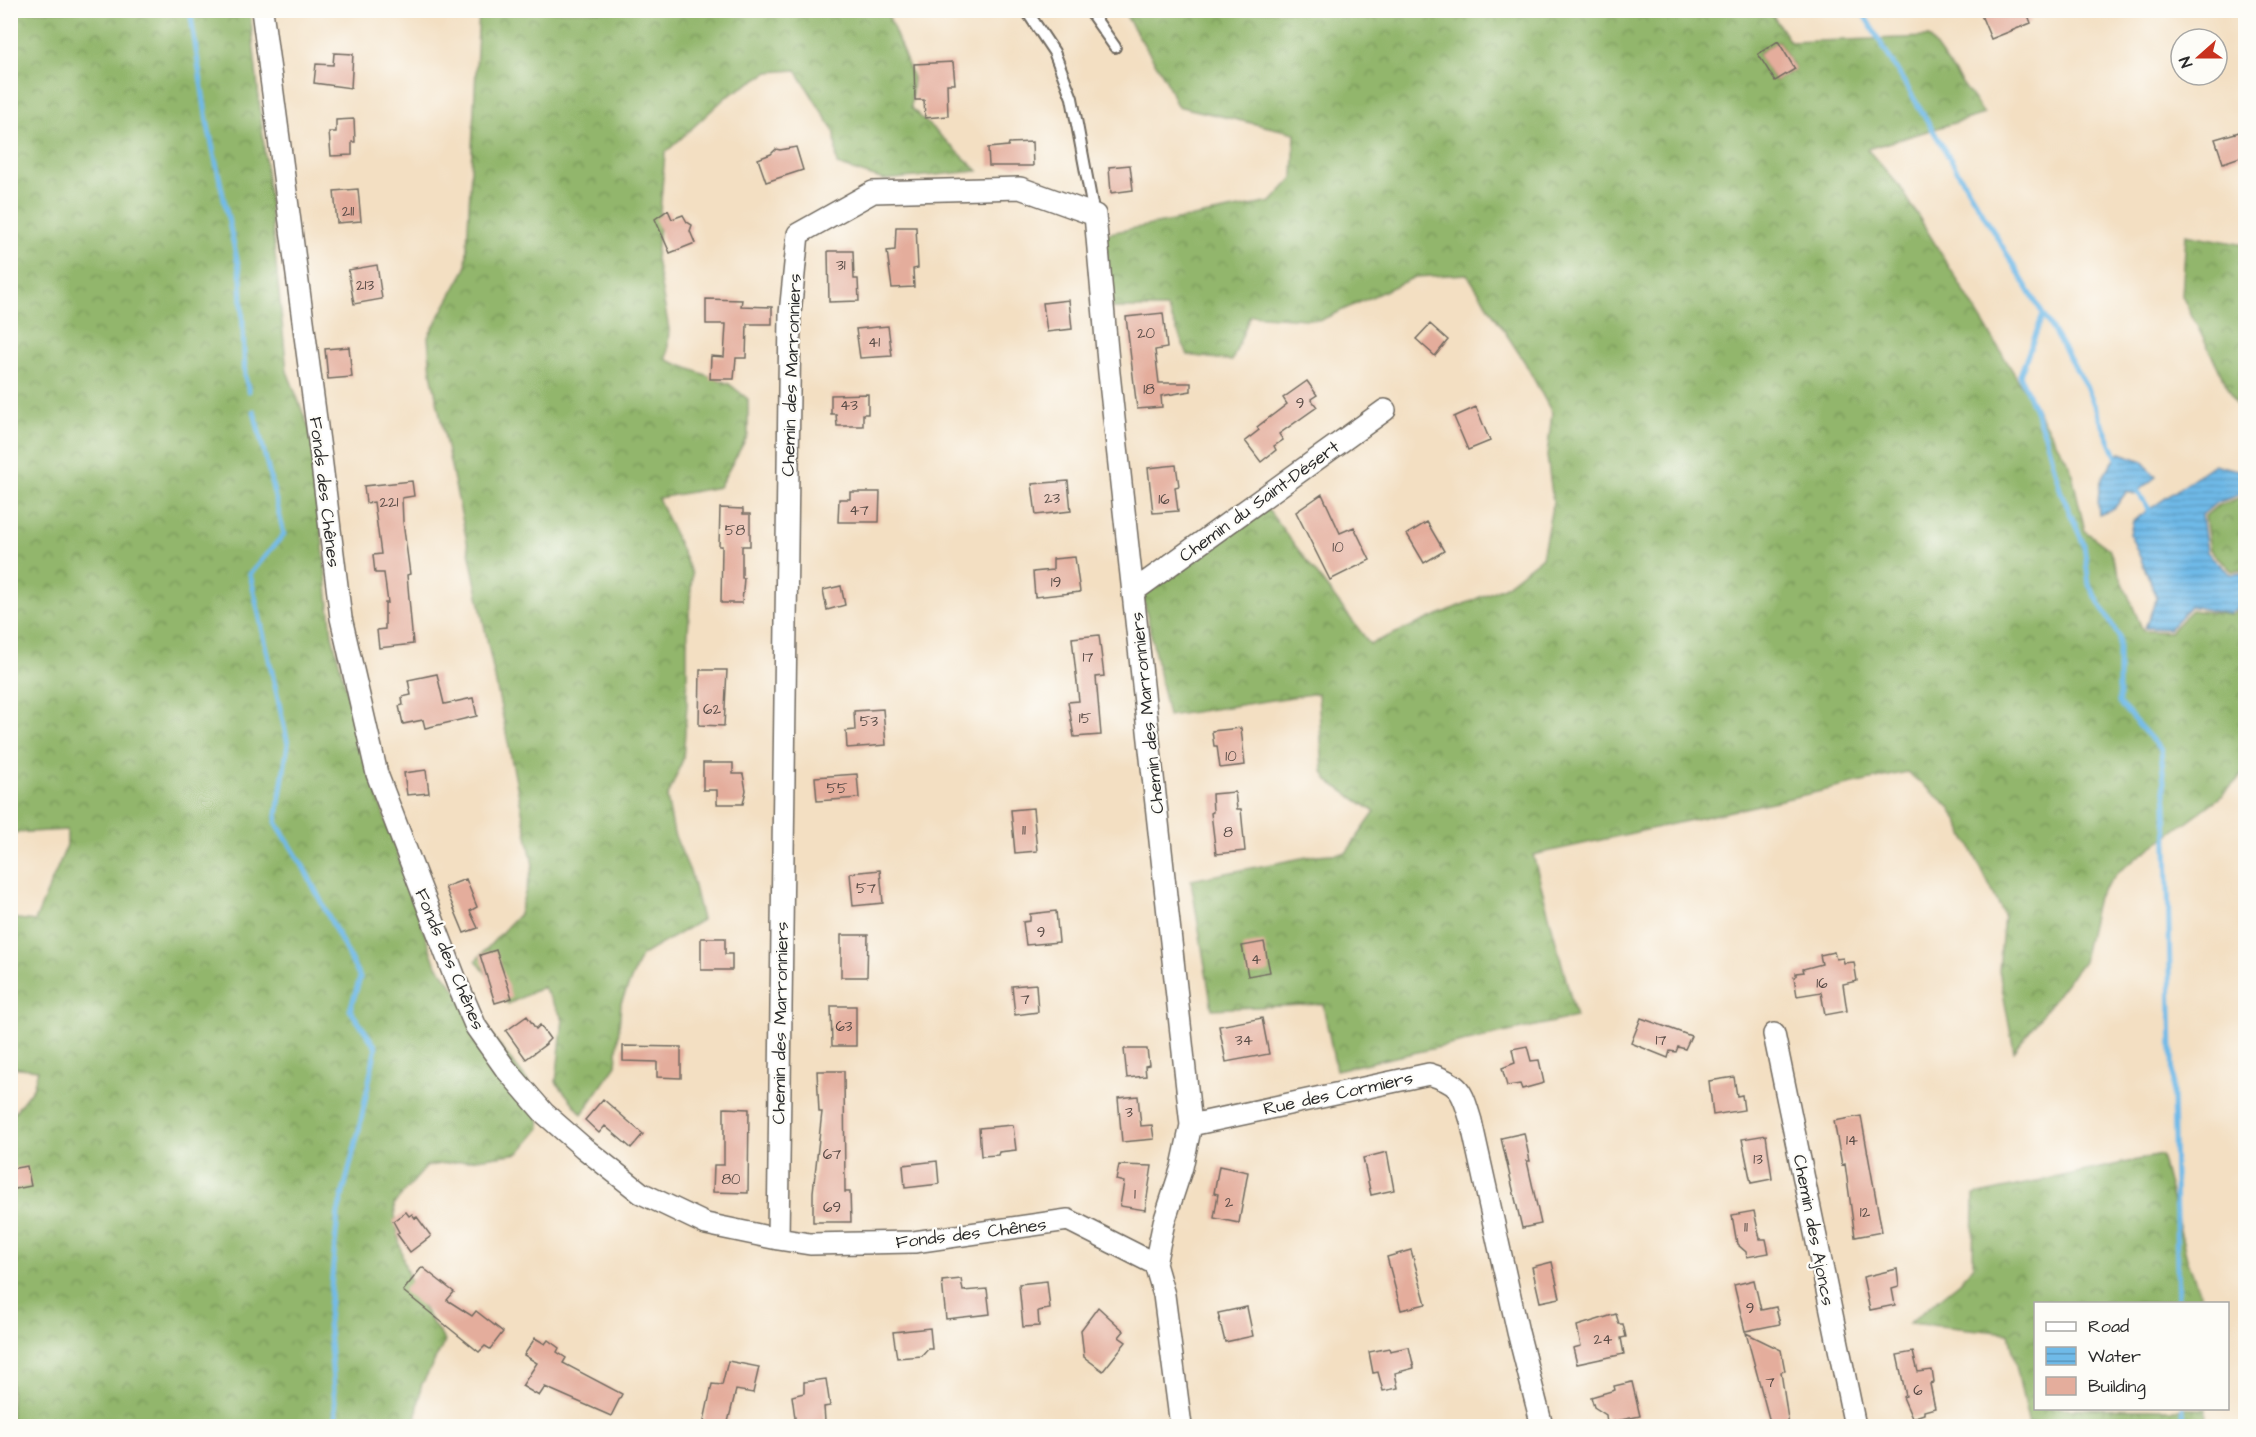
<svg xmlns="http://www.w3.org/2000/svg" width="2256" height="1437" viewBox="0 0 2256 1437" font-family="'Architects Daughter',sans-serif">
<defs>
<pattern id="forest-crowns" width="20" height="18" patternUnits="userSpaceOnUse" patternTransform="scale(1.5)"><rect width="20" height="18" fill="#92b66c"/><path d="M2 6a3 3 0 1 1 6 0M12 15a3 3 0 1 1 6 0" fill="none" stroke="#779459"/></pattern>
<pattern id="water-rules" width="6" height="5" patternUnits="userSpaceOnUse" patternTransform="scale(1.5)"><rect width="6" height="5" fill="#6fbae8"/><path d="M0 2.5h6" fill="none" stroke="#5b97bc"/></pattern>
</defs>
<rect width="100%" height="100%" fill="#fdfcf7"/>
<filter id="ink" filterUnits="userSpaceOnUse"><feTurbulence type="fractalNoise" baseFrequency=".0167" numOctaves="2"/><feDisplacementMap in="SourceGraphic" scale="12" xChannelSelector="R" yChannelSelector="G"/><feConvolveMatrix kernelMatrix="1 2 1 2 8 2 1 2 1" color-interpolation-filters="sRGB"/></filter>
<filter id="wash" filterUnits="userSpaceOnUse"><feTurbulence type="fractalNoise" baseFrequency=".008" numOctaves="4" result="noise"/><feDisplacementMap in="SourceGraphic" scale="24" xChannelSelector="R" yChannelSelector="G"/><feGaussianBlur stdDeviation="1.35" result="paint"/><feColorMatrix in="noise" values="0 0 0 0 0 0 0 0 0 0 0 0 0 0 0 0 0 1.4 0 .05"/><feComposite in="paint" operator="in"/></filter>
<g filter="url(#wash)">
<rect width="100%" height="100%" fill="#f3dfc2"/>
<path fill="url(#forest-crowns)" stroke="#5e704c" stroke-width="1.5" fill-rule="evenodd" d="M1769 10 1790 42 1929 37 1984 114 1867 149 1901 188 2070 465 2085 531 2109 549 2143 631 2170 632 2191 610 2231 615 2245 604V772L2223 795 2118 872 2097 897 2083 961 2014 1051 1999 971 2004 915 1951 808 1907 772 1533 855 1576 1017 1336 1070 1323 1004 1212 1009 1191 880 1317 855 1346 853 1375 812 1328 781 1323 771 1318 693 1168 716 1142 591 1262 502 1370 644 1504 587 1542 557 1553 502 1547 456 1552 413 1524 361 1467 274 1415 277 1321 320 1250 315 1232 361 1188 355 1167 308H1112L1104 234 1271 202 1293 178 1295 133 1177 106 1165 78 1123 11ZM1778 41 1795 69 1775 81 1758 54Z
M11 11H250L287 371 312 436 332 635 364 757 435 963 533 1088 539 1116 540 1128 519 1153 427 1166 394 1204C399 1260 411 1296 445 1341L421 1386 415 1426H11V1117L33 1088 38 1070 11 1067 10 918 35 921 67 845V830L11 833Z
M479 11H882L889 17 913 78 911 108 978 171 884 180 837 165 835 133 796 70 768 72 726 97 665 153 656 259 669 329 667 360 729 384 748 399V435L719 487 658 498 692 574 687 646V704L683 759 667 798 674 834 691 874 702 920 641 956 621 1003 616 1065 582 1114 556 1082 563 1019 543 987 508 1004 476 960 519 914 533 865 468 546 431 373 428 337 466 268Z
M2186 234 2245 245V421L2182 296Z
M2245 496V570L2232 571 2210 550 2205 516 2217 506Z
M2161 1155 2188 1262 2204 1303 2036 1304V1408L2206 1409 2205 1426H2029L2009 1333 1909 1323 1960 1282 1973 1265 1974 1195Z"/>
<path fill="url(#water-rules)" stroke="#4d728a" stroke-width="1.5" d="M2120 453 2143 461 2156 477 2134 494 2127 491 2114 509 2099 515C2096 485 2101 476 2120 453Z
M2214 464 2245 472V493L2216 503 2202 515 2207 552 2230 574 2245 573V601L2229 614 2190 606 2169 629 2145 628 2157 597 2130 534 2133 521Z"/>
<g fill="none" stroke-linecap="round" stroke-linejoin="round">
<path stroke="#6fbae8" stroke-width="5" d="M190 10 207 121 241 278 245 377 249 391
M1861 10 2086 386 2119 463
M2043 315 2020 375 2045 435 2061 492 2084 545 2089 585 2119 637V703L2161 750 2166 803 2178 1304
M254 411 284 534 250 574 288 744 276 822 303 866 360 978 350 1010 376 1047 359 1130 338 1213 328 1320 337 1426
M2134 486 2149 509V514
M2183 1408 2184 1426"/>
</g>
<g id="blocks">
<path fill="#e4ad9c" d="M1979 10H2026L2031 23 1991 39Z
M1778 41 1795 69 1775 81 1758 54Z
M334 53 353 54 351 88 314 83 316 64 333 65Z
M953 62 955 84H947L948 116 925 118 924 100H915L914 64Z
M354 119 355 142H352V155L331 156 329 132H336V120Z
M2246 130V155L2223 163 2215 139Z
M1032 142 1033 166H989L988 148 1008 146 1009 143Z
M796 147 803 170 766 182 758 159 771 154 776 149 780 150Z
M1130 165 1133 190 1111 193 1109 167Z
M358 189 361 221 337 223 334 191Z
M668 210 672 219 683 215 687 222 692 225 690 231 695 243 670 253 655 219Z
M896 227H916L918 268 913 269 914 287 892 288 887 251 895 250Z
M828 251H853L854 279H858L859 301 829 302Z
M377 265 382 299 354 304 348 270Z
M706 299 742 300 741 306 772 307V324H747L746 358H736L734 379H710L711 356 724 357 726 324H706Z
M1069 300 1072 329 1047 332 1043 303Z
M1163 313 1167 348 1155 350 1159 383H1191V391L1161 396 1162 407 1137 409 1126 317Z
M1430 324 1448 340 1435 356 1416 339Z
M888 326 892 356 860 358 856 329Z
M349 347 352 377 328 379 325 349Z
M1307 381 1317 395 1311 399 1317 407 1279 434 1283 440 1274 446 1276 450 1261 462 1245 441 1259 430 1257 427 1287 404 1283 398Z
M868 394V414H863V426H837L836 414H831V395Z
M1476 407 1490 441 1468 450 1454 417Z
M1176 465 1179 486 1175 487 1178 511 1153 513 1148 468Z
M412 481 414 496 402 498 403 522 410 574 407 575 413 644 379 648 377 630 385 629V603H388L384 573H375L373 555 381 554 374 502 366 503 364 486Z
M1068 481 1071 511 1036 515 1032 484Z
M850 492H880L879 522H838L839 499H850Z
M1322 494 1340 533 1354 527 1370 560 1330 580 1296 512Z
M720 508 743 509V514H750V546H742V578H744L742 603H721L722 546H719Z
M1427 522 1444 551 1424 563 1407 534Z
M1075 557 1080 592 1035 597 1033 572 1053 570V559Z
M841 586 845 605 827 610 823 590Z
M1099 635 1104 676 1096 677 1101 735 1074 737 1068 702 1079 701 1072 638Z
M700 670H727L724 726 699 725Z
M437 674 444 704 473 698 477 716 425 728 423 720 403 724 399 706 403 705 402 697 411 695 408 680Z
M883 709 886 745 847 748 846 731 855 730 854 711Z
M1241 728 1245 765 1220 768 1217 746H1214L1212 731Z
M703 763H733V774H743L746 790 743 804H717V790H703Z
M426 770 429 793 407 795 404 773Z
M857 774 859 798 817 801 815 777Z
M1235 792 1237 809H1241L1245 851 1216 854 1211 813 1213 812 1212 794Z
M1033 808 1037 851 1015 853 1011 810Z
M880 870 883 903 853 906 850 873Z
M466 879 477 907 470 911 478 928 464 933 445 887Z
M1056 911 1059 942 1026 945 1023 922 1030 921V914Z
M841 935H868L867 977H841Z
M701 938H725V954H732V970H701Z
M1264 942 1270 972 1248 976 1242 946Z
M496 950 512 998 495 1003 480 955Z
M1834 952 1836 959 1843 958 1844 963 1854 962 1857 981 1843 984 1847 1011 1825 1015 1821 992 1797 996 1794 977 1796 976V973L1804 972 1803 969 1822 964 1820 955Z
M1036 984 1038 1012 1015 1015 1012 986Z
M831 1006H856V1046H832Z
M527 1016 536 1029 540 1025 550 1039 546 1043V1044L526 1059 506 1031Z
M1262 1018 1269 1054 1226 1062 1219 1026Z
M1641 1018 1691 1036 1685 1049 1678 1047 1676 1052 1670 1051 1668 1058 1631 1043Z
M623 1046 681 1047V1078L657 1077V1062L623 1061Z
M1527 1046 1531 1061 1539 1060 1544 1083 1522 1089 1520 1084 1507 1086 1502 1068 1515 1063 1512 1049Z
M1124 1049H1147L1149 1065 1145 1066 1146 1076 1127 1078Z
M817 1071H844L845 1192H850L851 1222H813V1192L822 1112H819Z
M1734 1077 1737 1096 1742 1095 1744 1110 1713 1115 1709 1081Z
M1138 1096 1141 1126 1152 1125 1154 1139 1122 1142 1118 1098Z
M603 1099 643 1134 631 1148 605 1126 599 1133 585 1120Z
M724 1108 749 1109 748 1193 713 1192 714 1165H724Z
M1861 1116 1882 1232 1855 1237 1845 1164 1842 1165 1834 1121Z
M1013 1125 1016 1150 999 1152 998 1155 981 1156 979 1128Z
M1524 1133 1530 1161H1527L1541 1224 1522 1228 1501 1138Z
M1766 1135 1772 1179 1751 1183 1742 1139Z
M1387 1152 1394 1190 1371 1195 1363 1158Z
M937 1161 939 1184 905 1188 903 1165Z
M1119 1165 1152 1166 1145 1210 1120 1206 1124 1182 1116 1180Z
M27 1166 31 1186 10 1190V1169Z
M1219 1166 1248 1172 1239 1223 1214 1218 1218 1194 1214 1193Z
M1754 1211 1760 1239H1766L1769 1253 1747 1257 1746 1252 1737 1244 1732 1215Z
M406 1212 409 1216 412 1214 415 1218 417 1217 431 1236 410 1252 397 1234 399 1232 393 1221Z
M1411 1250 1426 1304 1401 1310 1387 1257Z
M1552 1262 1560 1298 1540 1302 1532 1267Z
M422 1267 454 1292 447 1300 472 1316 476 1311 503 1332 490 1349 485 1346 479 1352 403 1291Z
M1897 1269 1899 1287 1892 1289 1895 1305 1870 1310 1863 1277Z
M961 1279 963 1291 987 1289 990 1314 946 1319 942 1281Z
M1754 1280 1761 1310 1776 1307 1780 1324 1745 1331 1734 1285Z
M1047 1281 1050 1309 1038 1311 1039 1326 1023 1327 1019 1284Z
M1098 1307 1124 1331 1119 1337 1126 1342 1103 1371 1084 1357 1081 1330Z
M1247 1307 1253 1336 1225 1342 1218 1313Z
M1616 1314 1619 1324H1623L1626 1337 1621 1338 1624 1354 1577 1364 1573 1348 1581 1346 1577 1326Z
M930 1328 932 1349H928L922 1356 897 1358 893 1332Z
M1746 1333 1781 1350 1785 1371 1781 1372 1789 1426H1771Z
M535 1338 545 1344 548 1340 559 1348 557 1352 566 1358 563 1363 622 1394 611 1416 545 1387 539 1396 522 1386 537 1363 524 1355Z
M1409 1347 1414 1368 1395 1373 1398 1388 1383 1391 1378 1372 1373 1373 1369 1352 1389 1348 1390 1351Z
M1913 1352 1918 1372 1932 1370 1934 1383 1930 1384 1935 1408 1924 1411V1414L1912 1418 1903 1397 1906 1396 1897 1355Z
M728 1361 759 1367 753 1393 736 1390 727 1426 704 1421 712 1384 722 1385Z
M826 1379 830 1406 824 1407 825 1421 796 1425 792 1396 804 1393V1382Z
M1632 1382 1640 1416 1607 1423 1606 1415 1594 1407 1591 1397 1615 1390 1614 1386Z"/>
</g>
</g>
<g filter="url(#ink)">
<use href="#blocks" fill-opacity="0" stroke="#716a60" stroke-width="1.5"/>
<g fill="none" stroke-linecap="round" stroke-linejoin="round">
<defs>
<path id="lane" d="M1026 10 1054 52 1072 98 1094 215
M1089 10 1115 47"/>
<path id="street" d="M262 10 321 457 341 618 377 774 457 983 476 1027 505 1068 544 1113 584 1148 641 1193 706 1224 778 1239 810 1244 914 1242 1068 1220 1155 1264
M1134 591 1385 410
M1774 1034 1855 1426
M778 1239 790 314 798 234 873 192 1020 188 1095 215 1109 373 1191 1125
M1181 1426 1164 1295 1155 1264 1164 1222 1182 1167 1191 1125 1429 1074C1461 1084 1462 1091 1471 1121L1518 1332 1542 1426"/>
</defs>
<use href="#lane" stroke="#716a60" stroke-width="14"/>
<use href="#street" stroke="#716a60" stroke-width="24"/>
<use href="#lane" stroke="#fff" stroke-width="10"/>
<use href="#street" stroke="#fff" stroke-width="21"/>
</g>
</g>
<g text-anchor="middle" stroke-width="4.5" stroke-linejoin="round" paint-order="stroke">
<g font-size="15" fill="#594c47">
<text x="348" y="216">211</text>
<text x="841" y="270">31</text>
<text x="365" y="290">213</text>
<text x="1146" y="338">20</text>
<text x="874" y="347">41</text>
<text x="1149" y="394">18</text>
<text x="1300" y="408">9</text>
<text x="849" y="410">43</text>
<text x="1052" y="503">23</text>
<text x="1164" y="504">16</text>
<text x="389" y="507">221</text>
<text x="859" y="515">47</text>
<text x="735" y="535">58</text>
<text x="1338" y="552">10</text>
<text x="1056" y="587">19</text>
<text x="1088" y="662">17</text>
<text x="712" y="714">62</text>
<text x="1085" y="723">15</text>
<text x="869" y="726">53</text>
<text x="1231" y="761">10</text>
<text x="837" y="793">55</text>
<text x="1024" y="835">11</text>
<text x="1228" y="837">8</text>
<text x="866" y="893">57</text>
<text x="1041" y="937">9</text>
<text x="1256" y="964">4</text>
<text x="1822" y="988">16</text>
<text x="1025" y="1004">7</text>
<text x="844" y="1031">63</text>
<text x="1244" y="1045">34</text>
<text x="1661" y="1045">17</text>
<text x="1129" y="1117">3</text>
<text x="1852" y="1145">14</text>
<text x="832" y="1159">67</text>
<text x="1758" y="1164">13</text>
<text x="731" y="1184">80</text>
<text x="1135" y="1199">1</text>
<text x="1229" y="1207">2</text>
<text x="832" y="1212">69</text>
<text x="1865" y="1217">12</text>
<text x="1746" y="1232">11</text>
<text x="1750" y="1313">9</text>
<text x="1603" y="1344">24</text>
<text x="1770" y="1387">7</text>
<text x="1918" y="1395">6</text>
</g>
<g font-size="18" fill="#2b2b2b" stroke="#fdfcf7">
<text transform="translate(791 375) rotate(-88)" y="6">Chemin des Marronniers</text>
<text transform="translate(325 492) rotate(83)" y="6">Fonds des Chênes</text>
<text transform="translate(1259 501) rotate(-36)" y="6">Chemin du Saint-Désert</text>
<text transform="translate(1147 713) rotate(-96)" y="6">Chemin des Marronniers</text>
<text transform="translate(450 959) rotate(67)" y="6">Fonds des Chênes</text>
<text transform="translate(780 1023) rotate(-89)" y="6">Chemin des Marronniers</text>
<text transform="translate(1338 1093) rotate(-12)" y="6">Rue des Cormiers</text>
<text transform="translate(1814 1230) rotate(79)" y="6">Chemin des Ajoncs</text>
<text transform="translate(971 1233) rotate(-7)" y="6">Fonds des Chênes</text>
</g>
</g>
<rect width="2256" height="1437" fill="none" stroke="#fdfcf7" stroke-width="36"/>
<rect x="2034" y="1302" width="195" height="108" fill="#fdfcf7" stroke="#a9a8a5" stroke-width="1.5"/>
<rect x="2046" y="1322" width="30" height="9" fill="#ffffff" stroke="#a9a8a5" stroke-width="1.5"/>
<text x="2088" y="1332" font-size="18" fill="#2b2b2b">Road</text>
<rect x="2046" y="1347" width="30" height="18" fill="url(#water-rules)" stroke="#a9a8a5" stroke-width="1.5"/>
<text x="2088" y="1362" font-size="18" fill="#2b2b2b">Water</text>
<rect x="2046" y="1377" width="30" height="18" fill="#e4ad9c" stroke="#a9a8a5" stroke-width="1.5"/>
<text x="2088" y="1392" font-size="18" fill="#2b2b2b">Building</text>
<g transform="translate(2199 57) rotate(249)"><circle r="28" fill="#fdfcf7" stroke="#a9a8a5" stroke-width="1.5"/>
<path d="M0-4.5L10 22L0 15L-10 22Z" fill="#c8321e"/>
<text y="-9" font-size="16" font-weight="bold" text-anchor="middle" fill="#2b2b2b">N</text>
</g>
</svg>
